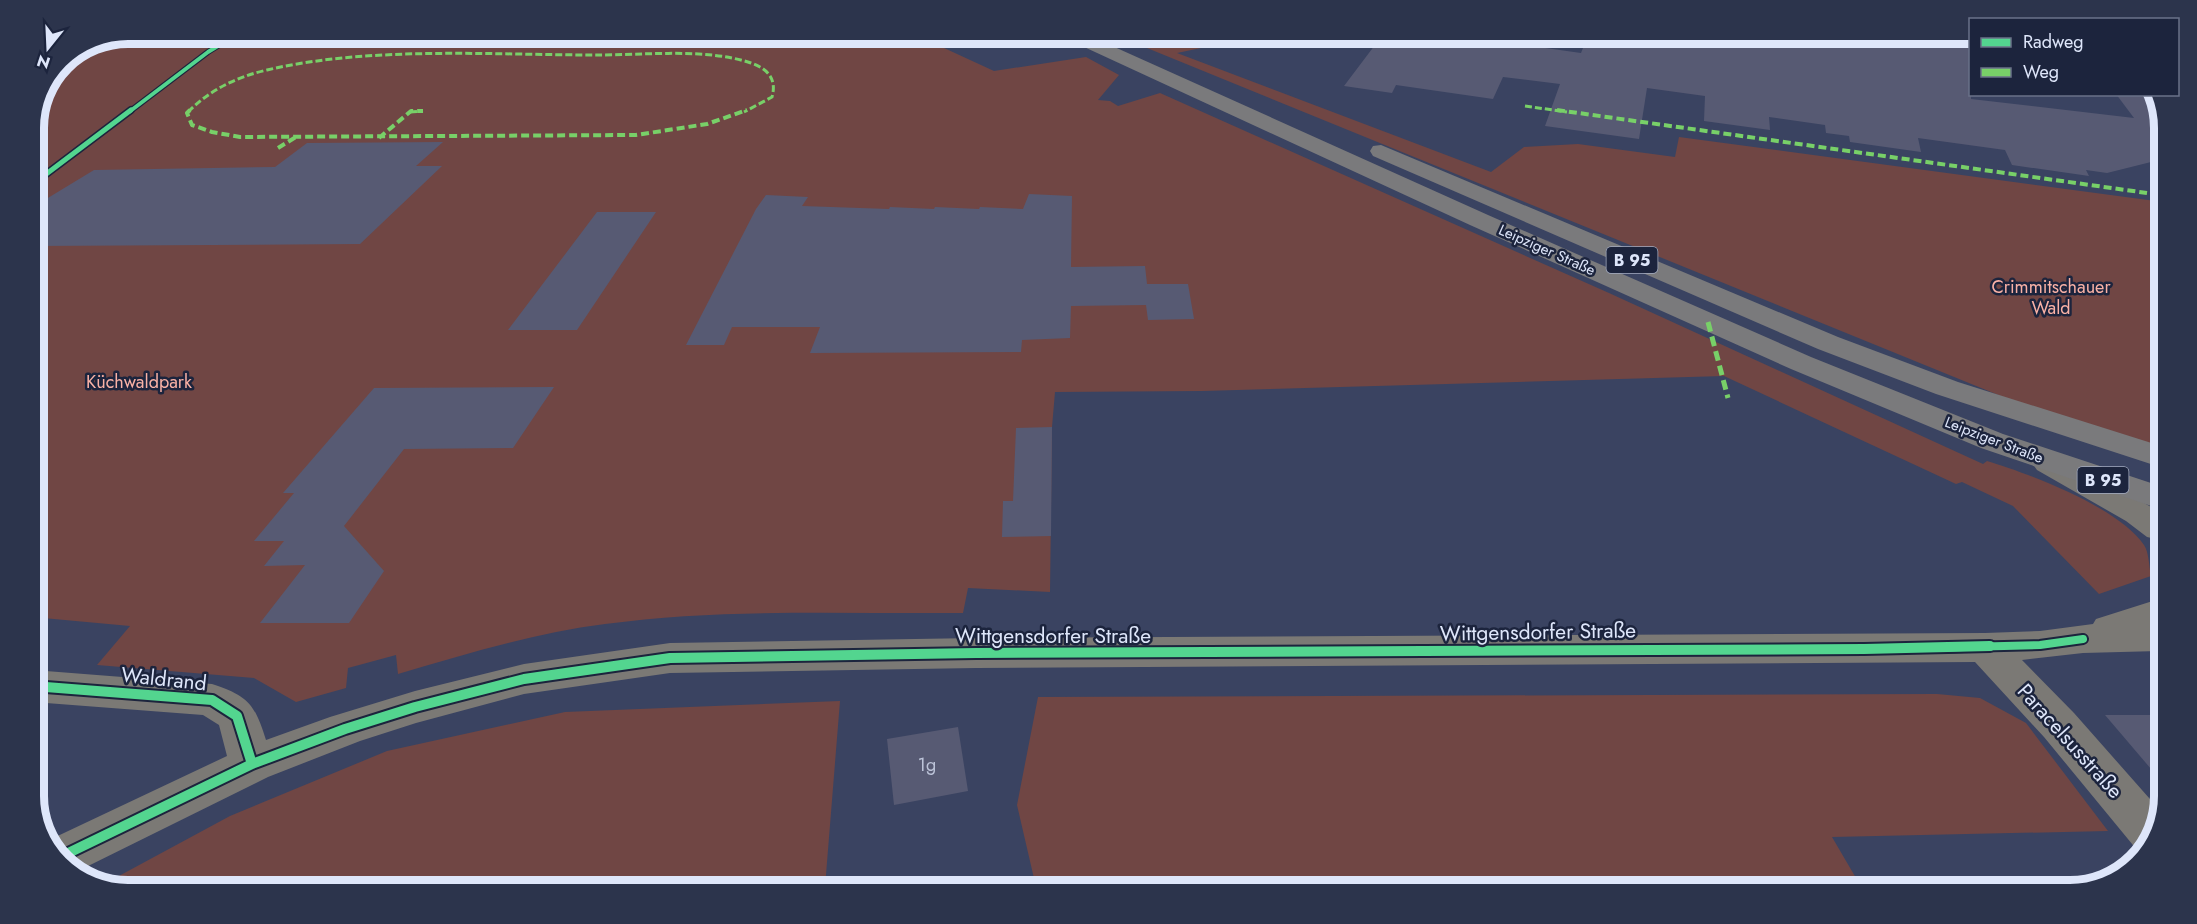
<svg xmlns="http://www.w3.org/2000/svg" width="2197" height="924" viewBox="0 0 2197 924" font-family="Jost,sans-serif">
<rect width="100%" height="100%" fill="#3a4361"/>
<path fill="#704644" d="M127 33 918 36 994 71 1086 57 1119 75 1098 100 1110 101 1118 106 1160 93 1609 293 1983 464 1987 461C2030 474 2118 507 2144 545 2149 552 2149 567 2151 576L2099 594 2013 506 1962 482 1956 484 1724 376 1202 391 1055 392 1052 427 1050 592 968 588 963 613C844 614 723 608 605 624 534 633 466 654 398 674L396 655 348 668 346 688 296 702 254 678 97 665 130 626 43 618 33 627V121L61 60Z
M1120 37H1254L1177 53 1491 172 1524 147 1578 144 1675 157 1679 137 2163 202 2161 449 2116 443Z
M1937 694 1980 698 2026 723 2108 831 1832 837 1863 890 1036 887 1017 805 1038 697Z
M840 701 825 887 104 884 230 816 387 751 565 712Z"/>
<path fill="#575a73" d="M1381 37 1475 38 1581 53 1587 38 1971 40V99L2134 118 2116 94H2154L2164 121 2163 159 2107 173 2086 170 2089 176 2012 165 2005 150 1918 138 1921 152 1850 142 1849 136 1826 133 1825 125 1769 117 1770 130 1704 121 1705 96 1647 88 1639 139 1545 126 1560 84 1503 77 1493 99 1396 85 1392 93 1344 86Z
M443 142 416 166H442L360 244 33 246V207L94 170 275 167 307 143Z
M1029 194 1072 196 1071 267 1145 266 1147 284H1188L1194 319 1148 320 1146 305 1071 306 1070 338 1022 340 1021 352 810 353 820 327H732L724 345H686L756 209 766 195 808 197 802 206 889 209 890 207 934 209 935 207 979 209 980 207 1023 209Z
M597 212H656L577 330H508Z
M554 387 513 448 404 449 344 526 384 571 349 623H260L305 565 264 566 284 541H254L294 493H283L374 388Z
M1052 427 1051 536 1002 537 1003 501H1013L1016 428Z
M2105 715H2158L2157 776Z
M958 727 968 791 894 805 887 739Z"/>
<g fill="none" stroke-linecap="round" stroke-linejoin="round">
<path fill="#7b7975" fill-rule="evenodd" d="M2049 453 2061 456 2160 512V540L2147 537 2126 521 2037 470 2032 463 2037 456Z
M2159 599V651L2083 653 2022 660 2074 713 2157 807V833L2141 852 2137 850 2044 737 1975 662 976 668 670 673 524 694 416 723 360 741 268 777 76 872 52 854 47 841 227 756 219 725 203 715 33 702V670L212 684C249 696 255 705 266 740L330 717 415 691 524 664 670 643 976 638 1985 633 2040 631 2093 624 2096 619Z"/>
<path fill="#7a7a7c" fill-rule="evenodd" d="M1067 36H1090L1488 215 1811 357 2003 434 2160 486V509L1981 448 1791 369 1470 225 1069 40Z
M1381 145 1838 337 1958 382 2161 446 2160 467 1936 394 1818 349 1373 156 1370 151 1373 146Z"/>
<path stroke="#78d068" stroke-width="3" stroke-dasharray="7 3" stroke-linecap="butt" d="M1525 106 1567 112
M188 112C210 90 236 77 267 70 370 46 491 55 598 55 645 55 707 48 751 63 768 69 777 79 772 97L744 112
M410 112 423 111"/>
<path stroke="#78d068" stroke-width="4" stroke-dasharray="8 4" stroke-linecap="butt" d="M190 110 187 113 192 125 212 132 240 137 636 135 707 124 747 110
M1557 110 2147 193
M379 138 411 111H423
M278 148 296 137"/>
<path stroke="#78d068" stroke-width="5" stroke-dasharray="10 5" stroke-linecap="butt" d="M1708 322 1728 398"/>
<defs>
<path id="cycleway-far3" d="M129 112 208 52 239 33"/>
<path id="cycleway-far2" d="M33 184 131 110"/>
<path id="cycleway-far1" d="M1924 648 2040 645 2083 639"/>
<path id="cycleway" d="M33 686 212 700 237 716 252 764
M58 858 252 764 345 729 415 707 524 679 670 658 976 653 1864 649 1990 646"/>
</defs>
<use href="#cycleway-far3" stroke="#1c243d" stroke-width="6"/>
<use href="#cycleway-far2" stroke="#1c243d" stroke-width="8"/>
<use href="#cycleway-far1" stroke="#1c243d" stroke-width="12"/>
<use href="#cycleway" stroke="#1c243d" stroke-width="14"/>
<use href="#cycleway-far3" stroke="#53d58f" stroke-width="4"/>
<use href="#cycleway-far2" stroke="#53d58f" stroke-width="5"/>
<use href="#cycleway-far1" stroke="#53d58f" stroke-width="8"/>
<use href="#cycleway" stroke="#53d58f" stroke-width="10"/>
</g>
<g text-anchor="middle" stroke-width="5" stroke-linejoin="round" paint-order="stroke">
<g font-size="15" fill="#dee6fa" stroke="#1c243d">
<text transform="translate(1547 250) rotate(24)" y="5">Leipziger Straße</text>
<text transform="translate(1994 440) rotate(21)" y="5">Leipziger Straße</text>
</g>
<g fill="#1c243d" stroke="#a4acc1" stroke-width="1.5">
<rect x="1606.5" y="247" width="51" height="26" rx="4.5"/>
<rect x="2077.5" y="467" width="51" height="26" rx="4.5"/>
</g>
<g font-size="16" font-weight="bold" fill="#dee6fa">
<text x="1632" y="266">B 95</text>
<text x="2103" y="486">B 95</text>
</g>
<g font-size="18" fill="#fab2a6" stroke="#1c243d">
<text x="2051" y="293">Crimmitschauer<tspan x="2051" dy="21">Wald</tspan></text>
<text x="139" y="388">Küchwaldpark</text>
</g>
<g font-size="18" fill="#bcc3d8">
<text x="927" y="771">1g</text>
</g>
<g font-size="21" fill="#dee6fa" stroke="#1c243d">
<text transform="translate(1538 632) rotate(-1)" y="7">Wittgensdorfer Straße</text>
<text x="1053" y="643">Wittgensdorfer Straße</text>
<text transform="translate(164 679) rotate(6)" y="7">Waldrand</text>
<text transform="translate(2070 741) rotate(48)" y="7">Paracelsusstraße</text>
</g>
</g>
<path d="M0 0H2197V924H0ZM128 44H2070A84 84 0 0 1 2154 128V796A84 84 0 0 1 2070 880H128A84 84 0 0 1 44 796V128A84 84 0 0 1 128 44Z" fill="#2c344c" fill-rule="evenodd"/>
<path fill="none" stroke="#dee6fa" stroke-width="8" d="M128 44H2070A84 84 0 0 1 2154 128V796A84 84 0 0 1 2070 880H128A84 84 0 0 1 44 796V128A84 84 0 0 1 128 44Z"/>
<rect x="1969" y="18" width="210" height="78" fill="#1c243d" stroke="#6a7289" stroke-width="1.5"/>
<rect x="1981" y="38" width="30" height="9" fill="#53d58f" stroke="#6a7289" stroke-width="1.5"/>
<text x="2023" y="48" font-size="18" fill="#dee6fa">Radweg</text>
<rect x="1981" y="68" width="30" height="9" fill="#78d068" stroke="#6a7289" stroke-width="1.5"/>
<text x="2023" y="78" font-size="18" fill="#dee6fa">Weg</text>
<g transform="translate(48 48) rotate(198)" stroke="#1c243d" stroke-width="4.5" paint-order="stroke">
<path d="M0-4.5L10 22L0 15L-10 22Z" fill="#dee6fa"/>
<text y="-9" font-size="16" font-weight="bold" text-anchor="middle" fill="#dee6fa">N</text>
</g>
</svg>
